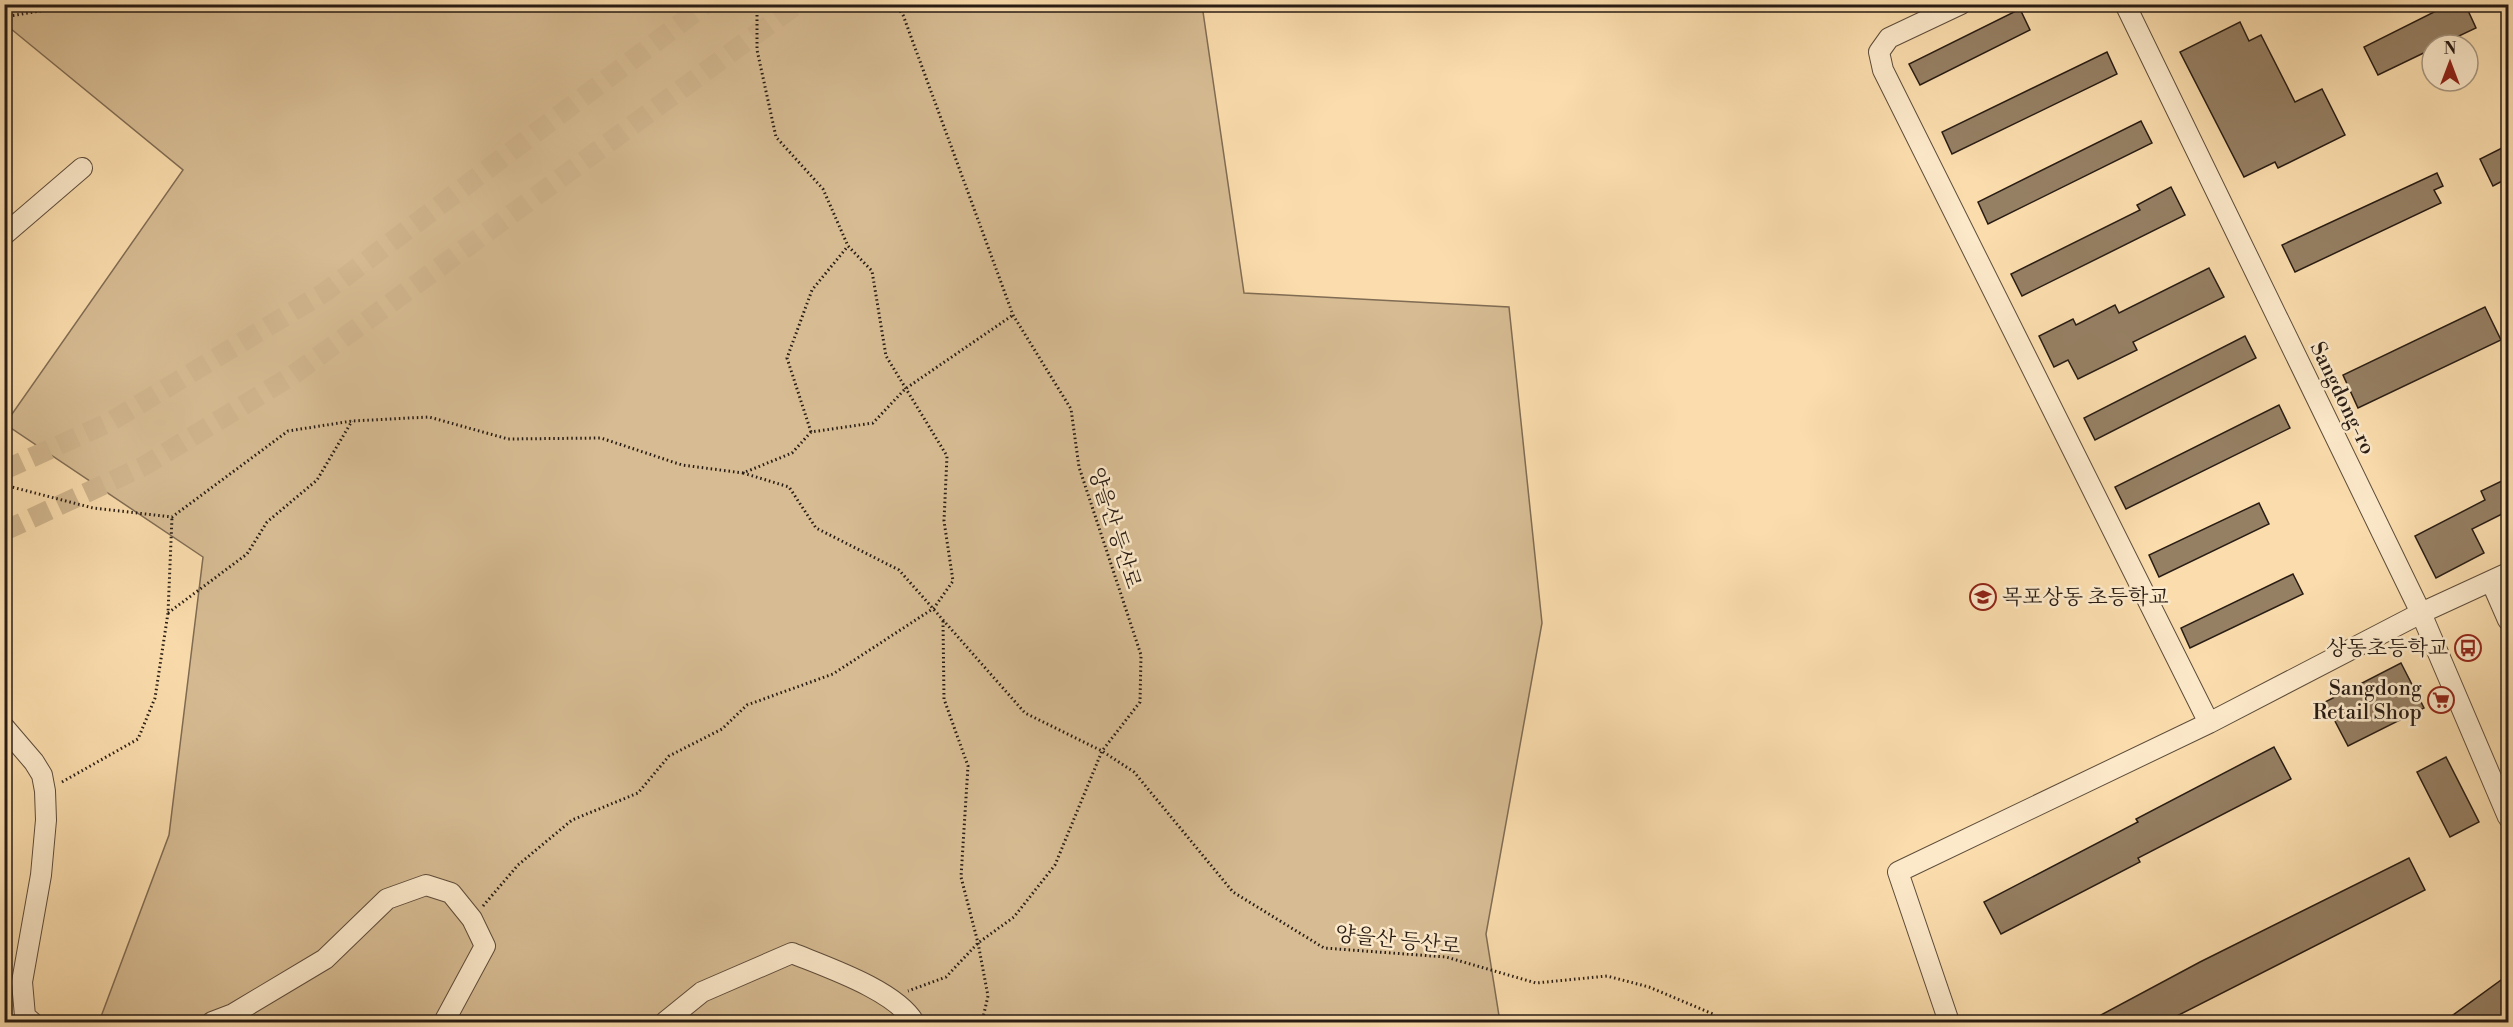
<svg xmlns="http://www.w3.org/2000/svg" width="2513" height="1027" viewBox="0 0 2513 1027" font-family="'Libre Bodoni','Noto Serif KR',serif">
<rect width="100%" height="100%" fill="#fbddad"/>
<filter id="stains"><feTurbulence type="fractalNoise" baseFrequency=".00333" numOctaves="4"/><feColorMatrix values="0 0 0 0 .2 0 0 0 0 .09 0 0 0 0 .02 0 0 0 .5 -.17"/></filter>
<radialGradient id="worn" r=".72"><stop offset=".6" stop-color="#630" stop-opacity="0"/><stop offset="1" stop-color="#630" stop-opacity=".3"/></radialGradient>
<path fill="#d7bc93" stroke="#806c54" stroke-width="1.5" d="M4 5H1202L1244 293 1509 307 1542 623 1486 934 1500 1022H99L169 835 203 557 5 424 183 170 5 24Z"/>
<path fill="#968064" stroke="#281c14" stroke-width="1.5" d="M2450 4H2465L2476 28 2440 45H2432V49L2378 75 2364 47Z
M2020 9 2030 30 1920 85 1909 64Z
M2240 22 2249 41 2261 35 2295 102 2322 89 2345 135 2278 168 2275 162 2244 177 2180 52Z
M2107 52 2117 74 1952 154 1942 132Z
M2141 121 2152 143 1988 224 1978 202Z
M2508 145V178L2493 186 2480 159Z
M2437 173 2443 186 2434 190 2441 203 2295 272 2282 245Z
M2171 187 2185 215 2022 296 2011 274 2140 210 2137 205Z
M2209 268 2224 297 2133 342 2137 350 2078 379 2068 360 2054 367 2039 336 2073 319 2076 325 2115 305 2119 313Z
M2485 307 2501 340 2358 408 2343 375Z
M2245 336 2256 358 2095 440 2084 418Z
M2279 405 2290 428 2126 509 2115 487Z
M2508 478V511L2472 529 2484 553 2436 578 2415 536 2485 500 2481 491Z
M2259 503 2269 524 2159 577 2149 555Z
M2293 574 2303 594 2190 648 2181 628Z
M2401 663 2424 708 2348 746 2325 702Z
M2274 747 2291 779 2138 858 2140 862 2001 934 1984 902 2138 822 2136 819Z
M2446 757 2479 822 2450 837 2417 772Z
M2409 858 2425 890 2163 1023H2086L2200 962Z
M2508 975V1012L2494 1023H2442Z"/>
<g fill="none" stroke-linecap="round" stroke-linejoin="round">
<path stroke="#d1b68e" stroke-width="20" stroke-dasharray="20 10" stroke-linecap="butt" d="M4 470 110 422 325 292 706 4
M4 531 144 466 293 375 797 4"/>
<defs>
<path id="minor" d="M1961 4 1889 38 1879 52 1883 70 2209 723
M2125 4 2421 613 2508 817
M4 235 82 168
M2491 581 2508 620
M4 727 34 762 42 775 45 791 46 820 41 875 22 982 25 1016 32 1022
M212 1022 233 1014 325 959 387 899 426 885 451 893 472 919 485 946 444 1022
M665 1022 702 992 792 953C826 967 895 990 914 1022
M1949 1022 1898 872 2209 723 2421 613 2508 573"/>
</defs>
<use href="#minor" stroke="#5d4c3a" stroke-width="22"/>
<path stroke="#281c14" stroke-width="3" stroke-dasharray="1.5 3" stroke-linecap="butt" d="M895 4 903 15 1013 315 1071 409 1079 467 1141 655 1140 702 1102 751 1055 865 1014 917 978 943 946 977 908 991
M4 17 81 4
M811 432 787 358 812 290 848 246
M743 473 789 487 816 528 899 570 1025 713 1102 751 1134 772 1233 892 1324 948 1446 957 1536 983 1607 976 1649 987 1713 1014 1716 1022
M4 485 93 508 172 517 288 431 352 421 429 417 508 439 601 438 682 465 743 473 792 453 811 432 873 423 905 389 1013 315
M168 613 247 554 267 522 317 480 352 421
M943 621 944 699 968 766 961 877 978 943 988 996 982 1022
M62 782 138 739 155 698 168 613 172 517
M483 906 518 865 572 820 638 793 669 756 722 729 747 705 833 674 934 608 953 581 944 521 947 456 886 356 872 271 848 246 823 189 776 137 757 50V4"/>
<use href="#minor" stroke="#fce9ca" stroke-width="20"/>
</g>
<defs>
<symbol id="school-ring" viewBox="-11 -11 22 22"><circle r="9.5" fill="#fce9ca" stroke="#8f2418" stroke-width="1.5"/><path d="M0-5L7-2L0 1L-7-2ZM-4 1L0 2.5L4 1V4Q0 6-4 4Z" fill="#8f2418"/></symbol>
<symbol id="bus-ring" viewBox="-11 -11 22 22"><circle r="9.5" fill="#fce9ca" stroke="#8f2418" stroke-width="1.5"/><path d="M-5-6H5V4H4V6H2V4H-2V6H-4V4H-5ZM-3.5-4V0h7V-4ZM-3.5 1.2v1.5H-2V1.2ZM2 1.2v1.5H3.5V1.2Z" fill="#8f2418"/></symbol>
<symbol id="supermarket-ring" viewBox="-11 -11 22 22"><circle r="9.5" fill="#fce9ca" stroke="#8f2418" stroke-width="1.5"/><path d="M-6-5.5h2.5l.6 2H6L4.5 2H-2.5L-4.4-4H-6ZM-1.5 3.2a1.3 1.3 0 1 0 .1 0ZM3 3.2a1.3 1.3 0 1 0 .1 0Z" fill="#8f2418"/></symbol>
</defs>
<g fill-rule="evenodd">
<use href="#school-ring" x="1968" y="582" width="30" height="30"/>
<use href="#bus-ring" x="2453" y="633" width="30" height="30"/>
<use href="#supermarket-ring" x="2426" y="685" width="30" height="30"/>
</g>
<g text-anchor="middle" stroke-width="5" stroke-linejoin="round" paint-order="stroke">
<g font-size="21" fill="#281c14" stroke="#fce9ca">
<text transform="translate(2343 398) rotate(64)" y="7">Sangdong-ro</text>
<text transform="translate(1115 528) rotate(72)" y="7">양을산 등산로</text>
<text transform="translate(1398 940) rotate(6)" y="7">양을산 등산로</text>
</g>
<g font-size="21" fill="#281c14" stroke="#fce9ca" text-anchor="end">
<text x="2002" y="604" text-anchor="start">목포상동 초등학교</text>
<text x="2448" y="655">상동초등학교</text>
<text x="2422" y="695">Sangdong<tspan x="2422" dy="24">Retail Shop</tspan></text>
</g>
</g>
<rect width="2513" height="1027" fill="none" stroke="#fbddad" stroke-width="24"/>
<rect x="6" y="6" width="2501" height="1015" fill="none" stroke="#281c14" stroke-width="3"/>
<rect x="12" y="12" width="2489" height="1003" fill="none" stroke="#281c14" stroke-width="1.5"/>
<g transform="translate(2450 63)"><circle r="28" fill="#fce9ca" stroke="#a79781" stroke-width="1.5"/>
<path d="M0-4.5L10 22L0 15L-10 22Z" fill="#8f2418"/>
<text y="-9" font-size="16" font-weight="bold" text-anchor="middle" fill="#281c14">N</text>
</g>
<rect width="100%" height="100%" filter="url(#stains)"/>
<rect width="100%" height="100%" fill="url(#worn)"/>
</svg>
